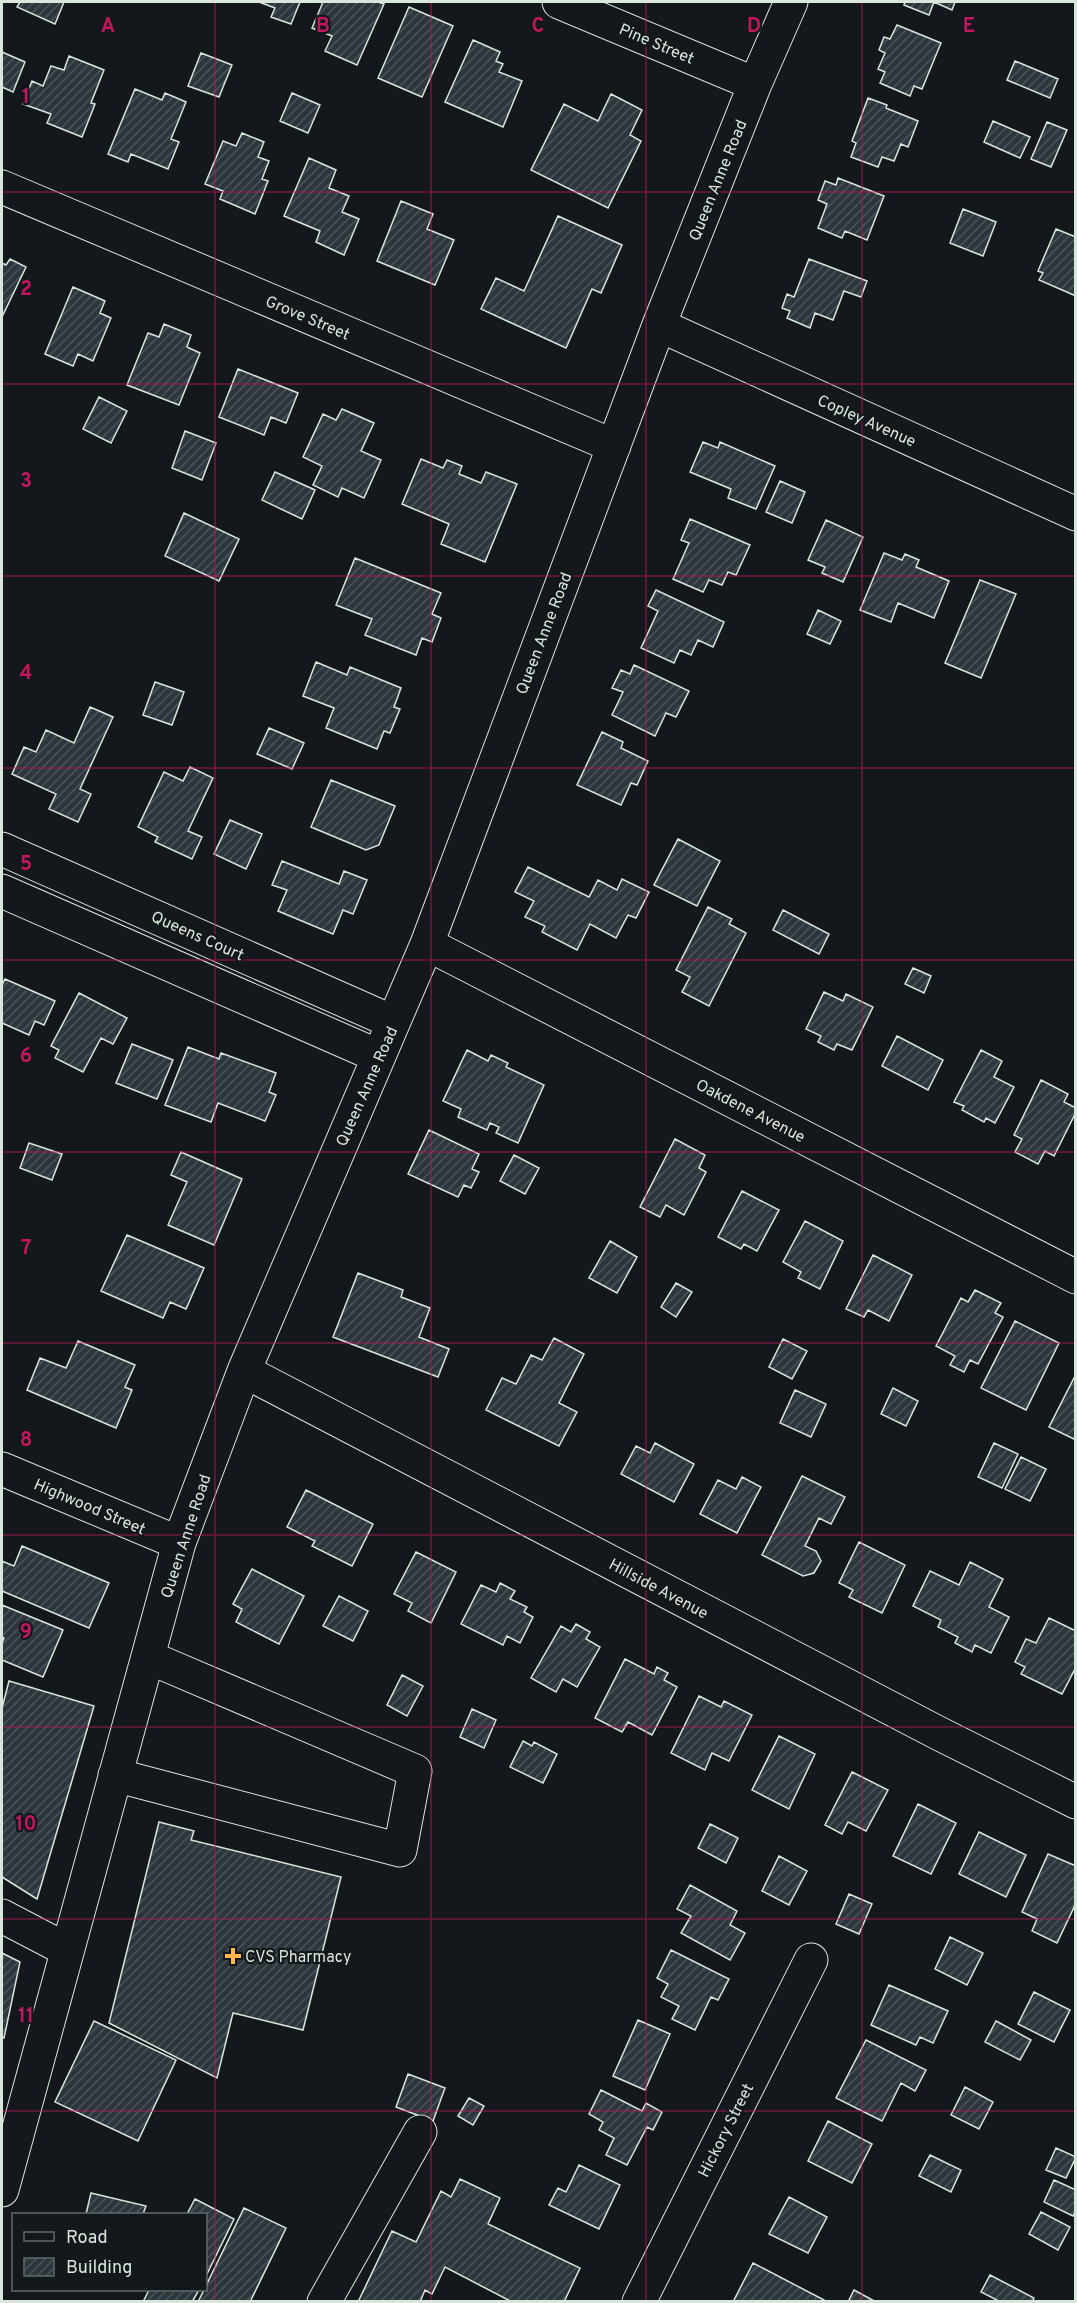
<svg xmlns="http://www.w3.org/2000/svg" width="1077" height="2303" viewBox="0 0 1077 2303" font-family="Overpass,sans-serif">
<defs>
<pattern id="building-hatch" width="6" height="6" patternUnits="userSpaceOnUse" patternTransform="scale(1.5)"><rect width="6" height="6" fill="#2c363c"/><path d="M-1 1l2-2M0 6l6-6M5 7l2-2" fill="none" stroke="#4a5358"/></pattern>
</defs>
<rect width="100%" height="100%" fill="#14181c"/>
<path fill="url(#building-hatch)" stroke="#d8e6dc" stroke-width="1.5" d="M20 2H64L55 24 17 7Z
M259 2H300L291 24 271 17 275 8Z
M323 2H378L384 4 357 65 325 51 332 36 312 28Z
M905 2H955L952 10 934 2 929 15 904 5Z
M409 7 453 26 422 97 378 78Z
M897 25 941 43 922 89 914 86 910 96 880 83 885 72 878 69 885 53 879 50 884 37 890 39Z
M473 40 500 52 496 61 503 64 499 72 522 81 503 127 445 102Z
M2 52 25 62 13 92 2 87Z
M201 53 232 65 219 97 188 86Z
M69 56 104 70 91 103 95 104 82 137 47 123 51 114 23 104 32 81 43 86 51 66 64 70Z
M1015 61 1058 79 1050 98 1007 80Z
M135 89 162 100 165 93 186 102 171 139 179 142 168 169 131 154 128 162 108 154Z
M292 93 320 105 308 133 280 121Z
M611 94 642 110 630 135 641 141 608 208 531 170 564 104 598 121Z
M868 98 887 105 886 108 918 121 908 147 901 144 894 161 882 157 878 167 851 157 856 143 852 141Z
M993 121 1030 137 1020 158 984 142Z
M1047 122 1067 130 1051 167 1031 159Z
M242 133 264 142 258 157 269 161 262 179 268 181 255 214 220 199 223 191 205 184 223 141 236 146Z
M309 158 336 170 329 188 349 196 342 212 359 219 344 255 316 242 320 231 284 216Z
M838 178 884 196 867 240 845 231 842 238 818 228 827 204 818 200 825 181 836 185Z
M401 201 433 214 427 229 454 240 435 285 377 261Z
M963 209 996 222 983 256 950 243Z
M558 216 622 245 601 293 592 289 566 348 481 309 496 278 524 291Z
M1056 229 1076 237V296L1039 280 1043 273 1038 271Z
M10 259 26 267 2 317V263L6 265Z
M809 259 867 281 861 297 844 291 833 320 815 313 810 328 787 318 790 311 782 308 787 294 794 297Z
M73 287 105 301 100 313 111 318 93 361 78 354 73 366 45 354Z
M164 324 191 335 187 347 200 353 179 405 127 385 148 333 159 337Z
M238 369 298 393 286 423 271 417 264 435 219 417Z
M99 397 127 411 111 443 83 429Z
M342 409 374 423 361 451 381 460 364 498 342 488 338 497 313 485 322 466 303 457 323 414 336 420Z
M185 431 216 443 202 480 172 468Z
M703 442 718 448 720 442 775 466 756 509 728 498 731 489 690 472Z
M421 459 443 468 447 460 462 466 459 474 481 483 486 472 517 484 485 562 441 544 449 524 402 504Z
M275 472 315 490 302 519 262 500Z
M780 481 805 492 792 523 766 512Z
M184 513 239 539 219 581 165 556Z
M690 519 750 545 736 575 728 572 722 585 709 580 703 592 673 579 689 543 681 540Z
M826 520 863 537 843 582 822 573 825 567 808 560Z
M884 553 902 560 905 554 919 560 916 567 949 581 934 618 898 603 891 622 860 610Z
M355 558 441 593 432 614 441 618 432 642 422 638 416 655 365 635 372 619 336 605Z
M980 580 1016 594 981 678 945 663Z
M656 590 724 622 713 647 698 640 691 655 680 650 674 663 641 648 658 611 648 606Z
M818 610 841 621 830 644 807 634Z
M316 662 347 675 350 667 401 688 394 707 400 709 390 733 384 731 377 749 326 728 334 708 303 696Z
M634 665 689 691 676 717 666 713 655 736 612 715 623 692 612 688 621 670 630 674Z
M155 682 184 692 172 725 143 715Z
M90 707 113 717 80 789 91 794 78 822 49 809 56 794 12 774 24 747 36 752 46 730 74 743Z
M269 728 304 743 292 769 257 754Z
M602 732 623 742 621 748 648 761 637 785 631 783 621 805 577 785Z
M190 767 213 778 188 831 202 837 192 859 155 842 158 837 138 827 164 772 183 781Z
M331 780 395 806 379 845 366 850 311 827Z
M230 820 262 834 246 869 214 854Z
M678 839 720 861 697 906 654 885Z
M282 861 339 884 344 871 367 880 353 914 343 910 333 934 278 911 287 890 272 885Z
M528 867 589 897 598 880 617 890 622 879 649 892 636 918 628 915 616 938 590 924 577 950 542 932 545 926 525 917 534 901 515 892Z
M708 907 732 919 729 924 746 933 709 1006 682 992 690 977 676 970Z
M783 910 829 934 819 954 773 930Z
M913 968 931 976 924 993 905 984Z
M5 979 55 1001 44 1025 35 1021 29 1035 2 1023V985Z
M824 992 843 1001 846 994 873 1007 852 1050 837 1044 834 1050 818 1042 821 1036 806 1029Z
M79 993 127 1018 113 1044 101 1038 83 1072 55 1058 59 1050 51 1046Z
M897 1036 943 1060 928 1090 882 1066Z
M132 1044 173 1060 157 1099 116 1083Z
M188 1047 219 1059 221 1053 276 1073 269 1092 276 1095 265 1121 218 1103 211 1122 165 1105Z
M467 1050 488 1061 491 1055 508 1063 506 1067 544 1085 518 1143 496 1133 499 1127 490 1123 487 1130 458 1117 461 1109 443 1101Z
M981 1050 1002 1061 994 1077 1014 1087 995 1123 986 1118 984 1122 962 1110 964 1106 954 1102Z
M1041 1080 1068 1094 1064 1102 1076 1108V1112L1054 1156 1045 1151 1038 1164 1015 1152 1022 1139 1014 1135Z
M429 1130 479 1154 472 1169 479 1172 471 1188 464 1185 458 1197 408 1174Z
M675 1139 705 1155 699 1168 706 1172 684 1215 666 1205 660 1217 640 1207Z
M29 1143 62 1154 52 1180 20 1168Z
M181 1152 242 1179 214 1245 168 1225 187 1182 171 1175Z
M514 1155 539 1168 525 1194 500 1181Z
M742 1191 779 1210 757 1251 744 1244 741 1249 718 1237Z
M805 1221 843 1241 820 1289 798 1278 801 1272 783 1262Z
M127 1235 204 1268 186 1309 170 1302 163 1318 101 1291Z
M610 1241 637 1257 617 1293 589 1278Z
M873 1255 912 1275 889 1321 868 1310 864 1317 846 1309Z
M358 1273 403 1290 401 1297 430 1308 419 1337 449 1349 438 1377 333 1337Z
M676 1283 692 1292 676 1317 661 1307Z
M975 1290 1001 1303 995 1313 1003 1317 978 1364 970 1360 964 1372 950 1365 955 1356 936 1346 961 1298 968 1302Z
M1015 1321 1059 1343 1026 1410 981 1388Z
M554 1338 584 1354 559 1403 577 1412 559 1446 486 1410 502 1378 516 1384 531 1355 542 1360Z
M783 1339 807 1351 792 1379 769 1367Z
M78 1341 135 1365 125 1387 132 1390 116 1428 27 1390 40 1358 66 1368Z
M1076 1374V1440L1049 1427Z
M893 1388 918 1401 906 1426 881 1414Z
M795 1390 826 1404 811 1437 780 1423Z
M655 1443 694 1464 674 1502 621 1474 636 1446 650 1453Z
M994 1443 1018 1454 1002 1488 978 1477Z
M1021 1457 1046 1469 1030 1501 1005 1489Z
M802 1476 845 1497 831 1524 819 1518 805 1546 816 1551 821 1561 814 1573 803 1576 762 1555Z
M742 1477 761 1487 737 1533 700 1514 718 1480 736 1489Z
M306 1490 373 1524 352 1566 312 1546 315 1541 287 1527Z
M859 1542 905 1565 882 1613 849 1597 853 1590 839 1583Z
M22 1546 109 1583 89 1628 2 1591V1561L14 1566Z
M416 1552 456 1572 431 1623 408 1611 412 1603 394 1594Z
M970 1562 1003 1579 989 1607 1009 1617 991 1653 975 1645 972 1652 955 1643 958 1637 938 1627 941 1620 913 1606 930 1571 959 1585Z
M252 1569 304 1596 279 1644 236 1622 242 1609 233 1604Z
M500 1583 515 1591 510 1599 527 1607 524 1612 533 1617 520 1643 507 1636 503 1645 461 1624 481 1585 496 1592Z
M339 1596 368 1611 353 1641 323 1626Z
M2 1605 63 1630 43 1677 2 1660V1643L4 1638 2 1637Z
M1049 1618 1076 1631V1667L1062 1694 1021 1674 1025 1667 1015 1662 1026 1639 1036 1643Z
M576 1624 590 1632 586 1639 600 1647 577 1687 563 1679 556 1692 531 1678 561 1626 571 1632Z
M625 1659 654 1674 657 1667 668 1673 664 1680 677 1687 652 1735 628 1722 622 1732 595 1718Z
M402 1675 423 1686 407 1716 387 1705Z
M9 1681 94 1706 37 1899 2 1877V1708Z
M699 1696 721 1707 724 1701 752 1715 729 1761 712 1753 705 1770 671 1753Z
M472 1709 496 1720 484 1748 460 1737Z
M779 1736 815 1754 789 1809 752 1790Z
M523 1741 532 1746 534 1742 557 1754 543 1783 510 1767Z
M852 1772 888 1790 866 1831 848 1822 842 1834 825 1825Z
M918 1804 956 1823 931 1874 893 1856Z
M159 1822 194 1831 191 1840 341 1877 303 2030 233 2013 217 2078 109 2023Z
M710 1824 738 1838 726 1863 698 1848Z
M979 1832 1026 1855 1006 1897 959 1874Z
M1048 1854 1076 1866V1903L1057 1943 1032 1931 1037 1919 1022 1912Z
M779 1856 807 1871 789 1905 762 1891Z
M690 1885 737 1911 730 1925 745 1933 730 1960 681 1933 691 1916 677 1909Z
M849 1894 872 1904 859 1934 836 1924Z
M950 1937 983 1953 967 1985 935 1969Z
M671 1950 729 1979 718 2000 711 1997 695 2030 672 2019 679 2006 661 1997 668 1984 657 1978Z
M2 1953 20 1962 4 2038 2 2037Z
M889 1985 948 2011 933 2043 920 2037 916 2045 871 2025Z
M1034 1992 1070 2010 1054 2042 1018 2024Z
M638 2020 670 2034 645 2090 613 2076Z
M94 2021 176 2060 138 2141 55 2102Z
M996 2021 1031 2040 1020 2060 985 2042Z
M866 2040 926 2070 915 2091 901 2083 882 2121 836 2098Z
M408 2074 445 2088 433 2121 396 2107Z
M965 2087 993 2102 979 2129 951 2115Z
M601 2090 642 2111 646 2103 662 2112 653 2130 647 2127 627 2165 606 2155 614 2138 599 2130 603 2122 589 2114Z
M469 2098 484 2106 473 2125 458 2116Z
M828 2121 872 2144 852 2183 808 2161Z
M1056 2148 1076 2157 1066 2178 1046 2170Z
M930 2155 961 2170 951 2192 919 2176Z
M579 2165 620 2185 599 2229 549 2205 558 2188 566 2192Z
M460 2179 500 2198 488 2224 580 2268 564 2302H512L445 2267 432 2294 425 2290 420 2302H358L392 2231 416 2242 441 2191 451 2197Z
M1054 2180 1076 2190V2211L1073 2216 1044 2202Z
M91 2193 146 2206 143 2214H86Z
M789 2197 827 2217 808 2253 769 2234Z
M195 2199 234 2219 206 2276V2214H187Z
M244 2208 286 2228 250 2302H198Z
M1041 2212 1070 2227 1058 2250 1029 2234Z
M753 2263 824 2300V2302H733Z
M990 2275 1034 2298 1032 2302H996L997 2300 981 2292Z
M149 2290H199L192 2302H143Z
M854 2290 876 2302H848Z"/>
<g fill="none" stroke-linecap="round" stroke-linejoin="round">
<defs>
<path id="minor" d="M559 2 755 84
M2 187 614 446
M659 325 1076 514
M2 849 393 1022
M2 891 378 1056
M427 944 1076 1277
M244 1371 940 1734 1076 1802
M2 1469 179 1543
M115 1775 400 1850 415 1771 148 1657
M2 1916 67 1950
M2 2190 179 1543 244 1371 427 944 659 325 755 84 791 2
M324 2302 420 2132
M639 2302 811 1960"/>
</defs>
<use href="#minor" stroke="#d8e6dc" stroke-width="35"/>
<use href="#minor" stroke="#14181c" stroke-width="33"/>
</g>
<path fill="none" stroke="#c2185b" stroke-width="1.5" stroke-opacity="0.55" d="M215 2V2302M431 2V2302M646 2V2302M862 2V2302M2 192H1076M2 384H1076M2 576H1076M2 768H1076M2 960H1076M2 1152H1076M2 1343H1076M2 1535H1076M2 1727H1076M2 1919H1076M2 2111H1076"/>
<path fill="#ffb74d" stroke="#14181c" stroke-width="2" d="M230 1947h6v6h6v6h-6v6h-6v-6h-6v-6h6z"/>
<g text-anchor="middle" stroke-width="4.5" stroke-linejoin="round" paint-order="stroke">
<g font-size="16" fill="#d8e6dc" stroke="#14181c">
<text transform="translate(657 43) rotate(23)" y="6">Pine Street</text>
<text transform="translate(717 180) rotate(-68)" y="6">Queen Anne Road</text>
<text transform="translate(308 317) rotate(23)" y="6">Grove Street</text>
<text transform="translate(867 420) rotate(24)" y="6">Copley Avenue</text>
<text transform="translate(543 633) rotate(-69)" y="6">Queen Anne Road</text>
<text transform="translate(198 935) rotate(24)" y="6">Queens Court</text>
<text transform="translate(366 1086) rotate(-66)" y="6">Queen Anne Road</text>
<text transform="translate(751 1110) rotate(27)" y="6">Oakdene Avenue</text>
<text transform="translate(90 1506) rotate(23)" y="6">Highwood Street</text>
<text transform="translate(185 1536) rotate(-72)" y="6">Queen Anne Road</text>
<text transform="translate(659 1588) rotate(28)" y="6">Hillside Avenue</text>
<text transform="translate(725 2130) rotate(-63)" y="6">Hickory Street</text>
</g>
<g font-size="16" fill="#d8e6dc" stroke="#14181c" text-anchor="start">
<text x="245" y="1962">CVS Pharmacy</text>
</g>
</g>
<g font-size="20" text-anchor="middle" font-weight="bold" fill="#c2185b" stroke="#14181c" stroke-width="4.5" stroke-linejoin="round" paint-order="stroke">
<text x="108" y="32">A</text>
<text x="323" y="32">B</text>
<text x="538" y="32">C</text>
<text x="754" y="32">D</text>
<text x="969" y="32">E</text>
<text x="26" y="103">1</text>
<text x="26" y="295">2</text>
<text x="26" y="487">3</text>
<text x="26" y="679">4</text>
<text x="26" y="870">5</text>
<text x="26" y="1062">6</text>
<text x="26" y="1254">7</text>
<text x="26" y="1446">8</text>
<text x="26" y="1638">9</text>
<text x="26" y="1830">10</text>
<text x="26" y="2022">11</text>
</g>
<rect width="1077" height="2303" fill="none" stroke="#d8e6dc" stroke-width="6"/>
<rect x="12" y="2213" width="195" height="78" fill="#14181c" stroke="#626a69" stroke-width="1.5"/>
<rect x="24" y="2232" width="30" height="9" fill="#14181c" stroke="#626a69" stroke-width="1.5"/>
<text x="66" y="2243" font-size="18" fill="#d8e6dc">Road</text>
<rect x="24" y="2258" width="30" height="18" fill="url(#building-hatch)" stroke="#626a69" stroke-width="1.5"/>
<text x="66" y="2273" font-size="18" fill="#d8e6dc">Building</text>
</svg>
